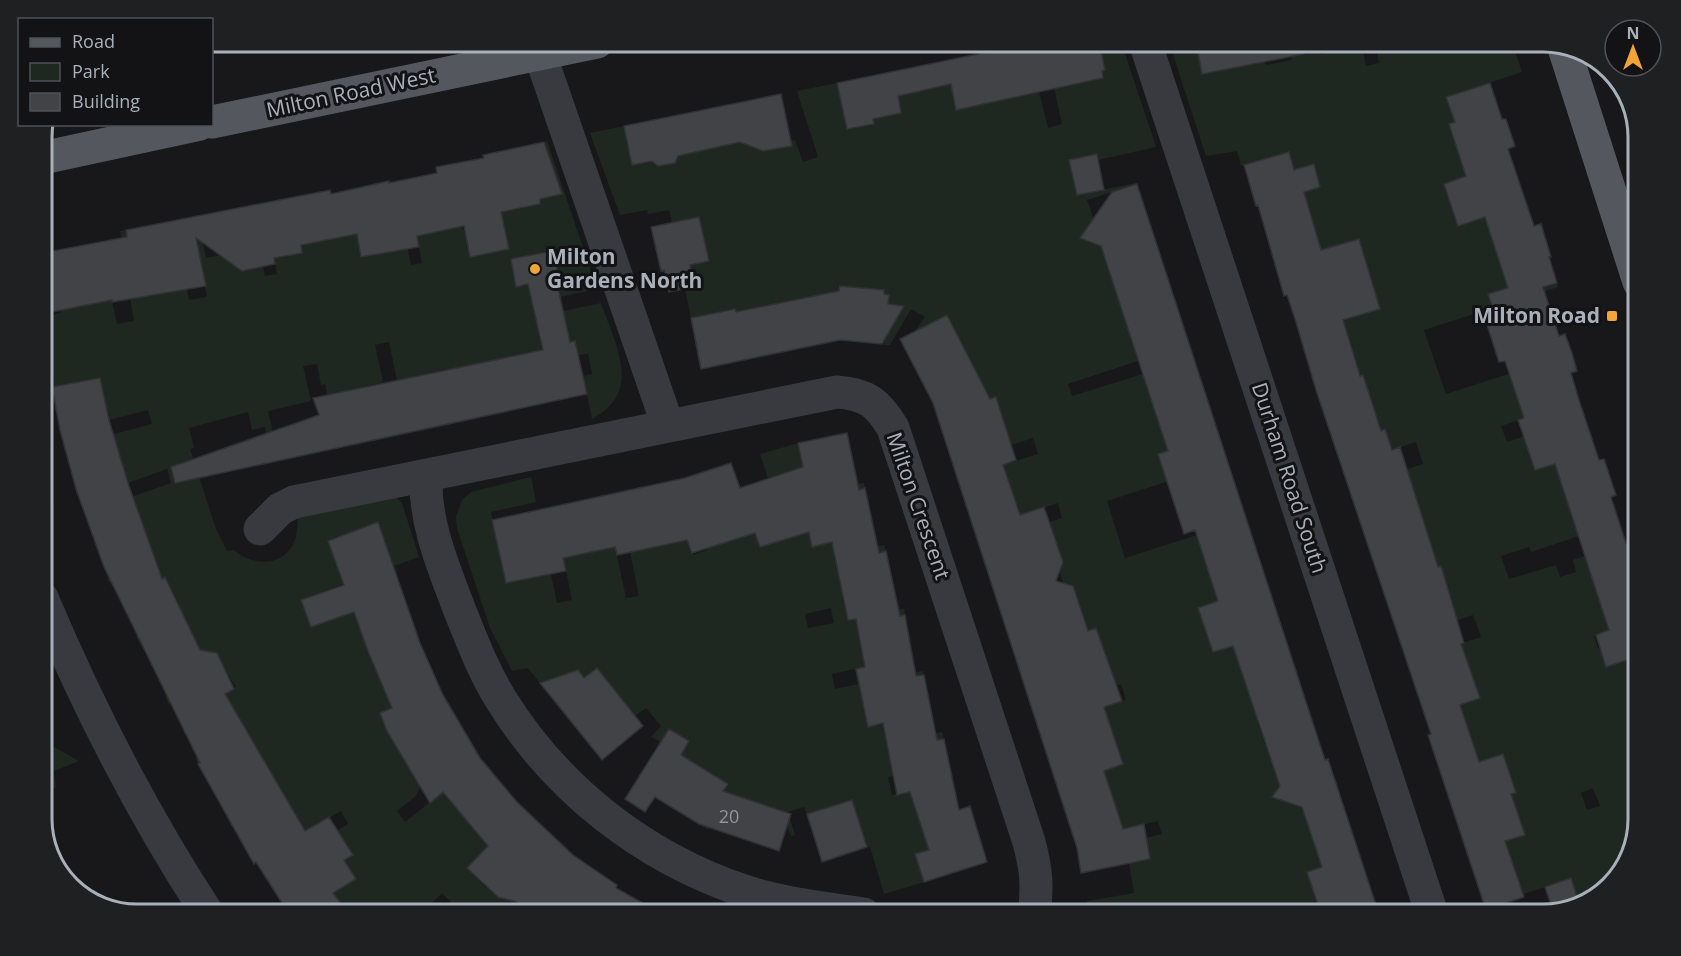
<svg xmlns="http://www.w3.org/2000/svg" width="1681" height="956" viewBox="0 0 1681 956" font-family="'Open Sans',sans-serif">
<rect width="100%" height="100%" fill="#18181a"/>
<path fill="#1f2820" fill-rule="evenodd" d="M1044 42 1102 71 1105 70 1099 42H1121L1156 147 1098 160H1070L1077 195 1136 183 1137 184 1087 200 1095 224 1085 231 1088 241 1094 243 1151 225 1153 233 1129 240 1105 259 1113 283 1126 298 1170 283 1172 290 1148 298 1145 355 1189 341V344L1068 384 1072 396 1143 374 1164 412 1207 398 1209 404 1185 412 1168 451 1166 476 1226 456 1228 462 1107 501 1125 558 1222 527 1235 595 1198 608 1213 652 1283 630V631L1262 638 1238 660 1247 686 1302 688 1303 691 1280 698 1283 711 1257 720 1265 745 1272 743 1277 760 1321 746 1322 749 1292 759 1277 776 1280 786 1276 792 1279 799 1285 801 1299 797 1336 863 1307 872 1320 910 1337 914H1151L1150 903 1087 905V901L1134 893 1129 863 1146 838 1162 834 1158 821 1075 841 1073 836 1120 820 1097 773 1123 764 1119 750 1084 713 1126 700 1121 684 1079 697 1101 640 1096 628 1014 655 1012 649 1058 634 1063 583 1059 569 1026 530 1062 518 1058 503 974 531 971 524 1018 508 1003 465 1038 454 1033 438 952 464 997 448 961 408 955 390 931 399 929 397 976 374 911 336 925 317 911 309 890 345H884L886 329H891L904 306 888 304 889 295 884 294V290L840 286 837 318 807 298 762 307 757 357 746 360 735 309 691 318 685 289 695 287 692 275 666 280 664 270 709 261 699 217 672 223 669 210 648 214 647 210 620 215 590 133 624 126 632 165 652 161 659 166 675 163 678 156 706 150 698 111 725 105 733 144 756 139 758 149C771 153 782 142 795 140L803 162 818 157 797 91 837 83 847 129 874 124 873 119 901 113 892 72 911 68 914 87 951 84 956 110 986 104 985 95 1011 98 1039 92 1048 128 1062 124Z
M1169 42H1196L1203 74 1247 65 1243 42H1261L1266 65 1292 60 1290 47 1293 42H1317L1320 54 1344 49 1343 42H1361L1366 66 1379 63 1375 42H1512L1522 72 1446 97 1452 114 1462 111 1465 119 1449 124 1457 149 1482 171 1444 184 1452 209 1521 186 1523 195 1519 284 1488 294 1491 304 1557 283 1558 287 1424 330 1446 394 1530 367 1540 413 1501 426 1507 442 1572 420 1567 443 1530 455 1535 470 1555 464 1579 536 1531 552 1529 547 1501 556 1509 579 1556 565 1560 577 1576 572 1573 560 1606 549 1615 629 1594 636 1598 649 1613 644 1606 666 1639 656V819L1626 866 1591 901 1545 914 1553 911 1570 879 1523 894 1505 841 1524 835 1482 804 1516 793 1503 754 1479 762 1466 723 1452 727 1425 716 1480 698 1474 680 1470 681 1451 647 1481 637 1473 615 1450 623 1446 584 1441 567 1432 569 1349 488 1423 464 1416 442 1392 450 1385 430 1357 439 1376 416 1363 376 1317 390 1343 321 1380 309 1325 266 1364 255 1360 239 1321 250 1309 207 1281 215 1258 205 1320 187 1314 164 1294 170 1288 152 1241 166 1237 151 1206 156ZM1593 788 1600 806 1587 810 1581 793Z
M547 141 597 289 532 303 535 317 601 303C615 344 644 392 592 419L583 376 592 374 588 354 578 355 575 341 552 346 519 385 512 356 466 366 477 418H472L454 399 447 369 423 374 424 378 402 383 413 432 408 433 389 342 375 345 383 382 362 387V391L343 447 338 448 325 384 321 385 317 364 303 366 311 401 268 411 279 460 273 462 265 427 252 430 248 412 189 428 194 448 190 449 216 529 227 551 234 550C253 567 285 567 295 540 298 532 297 524 298 516L396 497 402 503 419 557 394 566 378 522 328 540 343 584 302 599 311 627 354 612 370 656 419 639 422 648 375 668 392 708 380 713 389 735 447 701 448 704 392 738 428 771 416 796 397 811 405 822 483 760 485 763 445 795 482 839 521 807 524 809 467 868C480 881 495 902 516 901L524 908 544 887 540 914H447L455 906 442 893 428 907 435 914H349L328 897 356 879 344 860 353 855 346 843 328 836 348 824 341 811 302 833 300 829 303 827 295 813 279 794 230 823 227 818 229 817 196 760 197 757 216 747 222 695 236 687 228 674 169 704 165 696 224 667 217 653 200 650 185 621 140 644 136 636 175 618 170 609 179 604 166 577 157 581 150 567 112 585 107 579 128 569 150 545 140 516 131 518 126 505 86 518 85 513 171 483 167 469 128 483 119 453 107 442 66 454 65 447 152 424 148 410 109 420 100 378 52 387 50 381 42 382V308L43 314 50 312 53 315 61 313 62 310 111 296 117 324 134 321 128 287 132 286 120 231 126 230 135 273 166 293 181 290 182 264 189 300 207 297 192 216 197 215 206 258 259 248 265 276 277 274 264 208 302 253 301 245 347 236 349 191 361 257 405 235 411 265 422 263 406 180 465 231 470 257 500 208 514 204 515 210 540 204V199L562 194 544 142Z
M798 443 808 489 857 478 858 484 864 483 865 488 815 499 807 525 812 547 854 538 856 548 877 543 878 546 884 545 886 551 837 562 898 609H904L905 615 857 624 865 668 907 674 923 671 924 675 875 685 877 697 862 700 868 726 883 723 885 731 935 730 936 733 942 732 944 739 897 749 902 774 888 777 892 795 953 783 959 810 920 822 929 850 915 854 924 882 884 894 870 847H867L852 800 807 814 804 807 788 812 795 835 791 836 787 826 718 814 708 829 702 826 728 784 681 755 689 741 669 729 661 742 651 737 661 726 646 708 635 716 584 678 578 670 540 683 528 668 512 671 490 628 457 528 456 517 462 500 471 492 531 477 536 502 491 512 506 582 524 579 548 561 557 603 572 600 553 507 559 505 569 556 615 547 626 598 639 596 618 493 685 532 693 555 707 550 683 479 746 506 760 547 775 543 763 506 776 503 760 454ZM831 608 834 623 808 628 805 614ZM855 669 858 684 835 689 832 674Z
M42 740 79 761 54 771 56 788 42 790Z"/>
<path fill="#424347" stroke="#323236" stroke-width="1.5" d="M1036 42H1099L1105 70 1102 71 1103 78 956 110 951 84 898 96 901 113 873 119 874 124 847 129 837 83Z
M1196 42H1302L1304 54 1202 74Z
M1490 83 1502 119H1506L1515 146 1508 149 1534 226 1541 224 1551 257H1549L1557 283 1543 287 1559 336 1565 334 1572 353 1577 371 1571 373 1579 400 1599 460 1604 459 1616 495 1611 497 1626 543 1629 542 1639 572V656L1606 667 1596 635 1609 630 1555 464 1535 470 1518 420 1524 418 1505 361 1499 362 1487 325 1497 321 1488 294 1508 288 1485 217 1458 226 1444 184 1466 176 1449 124 1455 122 1446 97Z
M781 94 792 146 763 151 740 142 678 156 675 163 658 166 652 161 632 165 624 126Z
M544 142 562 194 540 199V204L501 212 509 249 470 257 464 226 417 236 419 247 361 257 357 234 301 245 302 253 274 258 275 264 242 271 196 238 206 286 112 302V300L42 314V253L127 237 126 230 330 190 331 194 389 181V183L437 173 436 167 484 158 483 155Z
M1289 152 1294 170 1314 164 1320 187 1304 192 1321 250 1359 239 1380 309 1343 320 1360 376 1363 375 1381 431 1385 429 1392 450 1400 447 1438 567 1441 566 1464 643 1461 644 1480 698 1460 705 1479 762 1503 754 1516 793 1511 794 1525 835 1505 841 1524 897 1486 910 1428 735 1431 734 1316 390 1295 319 1287 295 1284 296 1258 205 1256 206 1244 165Z
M1097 154 1104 190 1077 195 1069 160Z
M1137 184 1325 760 1328 759 1379 914H1321L1307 872 1322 867 1302 807 1272 797 1280 786 1233 646 1213 652 1198 608 1218 601 1195 530 1184 534 1158 454 1168 451 1101 246 1080 238 1112 192Z
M699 217 709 261 690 265 695 287 669 292 664 270 661 271 651 227Z
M553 251 559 278 556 279 570 342 575 341 587 394 175 483 171 467 319 415 313 398 543 350 528 284 516 287 511 259Z
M840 286 884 290V294L889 295 888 304 904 306 882 344 840 340 701 369 691 318 735 309 736 312 839 291Z
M947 315 990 399 996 397 1016 460 1003 465 1020 515 1044 507 1063 562 1056 581 1073 586 1088 631 1096 628 1122 701 1104 707 1123 764 1104 771 1123 829 1144 824 1150 859 1081 873 1077 848 933 403 900 339Z
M100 378 109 420 128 483 162 579 165 577 200 650 217 653 234 689 225 694 305 831 329 817 353 855 344 860 356 879 333 893 349 914H289L256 862 254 864 198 764 200 763 104 567 76 489 60 430 52 387Z
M847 433 859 490 865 488 879 553 886 551 900 616 905 615 916 676 924 675 937 740 944 739 959 810 970 806 987 862 924 882 915 854 929 850 910 792 897 795 883 723 868 727 856 669 865 667 856 619 848 620 832 542 812 547 809 532 760 547 755 533 692 553 687 540 617 555 615 547 563 558 566 571 506 583 492 520 685 478 731 463 740 488 803 467 798 443Z
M378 522 420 643 443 695 480 758 517 802 573 855 617 885 616 888 662 914H540L527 905 524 908 517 902 498 897 467 868 488 846 443 792 430 803 387 731 380 713 392 708 368 651 354 612 311 627 301 600 344 585 328 541Z
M597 668 643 726 602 760 540 683 578 670 584 678Z
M669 729 689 741 681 755 728 784 723 791 791 814 779 851 699 824 655 797 645 812 625 799Z
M852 800 867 847 822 862 807 814Z
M1571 878 1579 903 1553 911 1545 887Z"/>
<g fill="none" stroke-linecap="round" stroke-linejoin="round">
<path stroke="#383a3f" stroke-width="33" d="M1145 42 1432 914
M540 54 668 426
M426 476C424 523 444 568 460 611 472 641 483 670 500 698 556 789 643 857 744 891 783 904 825 908 864 914
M260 529 280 509 294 502 837 392C867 394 878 403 893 428L1029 842C1036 868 1038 886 1034 914
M42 598C88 707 143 815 208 914"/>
<path stroke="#54575e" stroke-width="33" d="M1564 48 1639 282
M212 122 597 42
M42 158 200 124"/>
</g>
<g fill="#f3a436" stroke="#131315" stroke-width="2">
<circle cx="535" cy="269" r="6"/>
<rect x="1606" y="310" width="12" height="12" rx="3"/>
</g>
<g text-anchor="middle" stroke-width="6" stroke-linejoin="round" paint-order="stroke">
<g font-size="18" fill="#90959d">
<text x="729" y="823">20</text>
</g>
<g font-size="21" fill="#aab0ba" stroke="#131315">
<text transform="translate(351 93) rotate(-12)" y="7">Milton Road West</text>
<text transform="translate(1289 478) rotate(72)" y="7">Durham Road South</text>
<text transform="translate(918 506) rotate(71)" y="7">Milton Crescent</text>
</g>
<g font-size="21" font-weight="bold" fill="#aab0ba" stroke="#131315" text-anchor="start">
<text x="547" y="264">Milton<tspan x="547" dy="24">Gardens North</tspan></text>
<text x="1600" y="323" text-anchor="end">Milton Road</text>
</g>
</g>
<path d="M0 0H1681V956H0ZM137 52H1543A85 85 0 0 1 1628 137V819A85 85 0 0 1 1543 904H137A85 85 0 0 1 52 819V137A85 85 0 0 1 137 52Z" fill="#1f2022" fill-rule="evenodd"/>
<path fill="none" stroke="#aab0ba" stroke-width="3" d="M137 52H1543A85 85 0 0 1 1628 137V819A85 85 0 0 1 1543 904H137A85 85 0 0 1 52 819V137A85 85 0 0 1 137 52Z"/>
<rect x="18" y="18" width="195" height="108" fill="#131315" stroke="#4f5257" stroke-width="1.5"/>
<rect x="30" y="38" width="30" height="9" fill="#54575e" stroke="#4f5257" stroke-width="1.5"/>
<text x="72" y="48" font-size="18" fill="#aab0ba">Road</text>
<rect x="30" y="63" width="30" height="18" fill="#1f2820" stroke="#4f5257" stroke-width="1.5"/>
<text x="72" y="78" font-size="18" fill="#aab0ba">Park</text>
<rect x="30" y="93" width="30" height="18" fill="#424347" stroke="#4f5257" stroke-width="1.5"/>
<text x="72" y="108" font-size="18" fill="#aab0ba">Building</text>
<g transform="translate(1633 48)"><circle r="28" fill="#131315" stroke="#4f5257" stroke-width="1.5"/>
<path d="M0-4.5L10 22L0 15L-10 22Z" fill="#f3a436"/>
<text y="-9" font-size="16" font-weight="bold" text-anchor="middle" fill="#aab0ba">N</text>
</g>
</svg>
